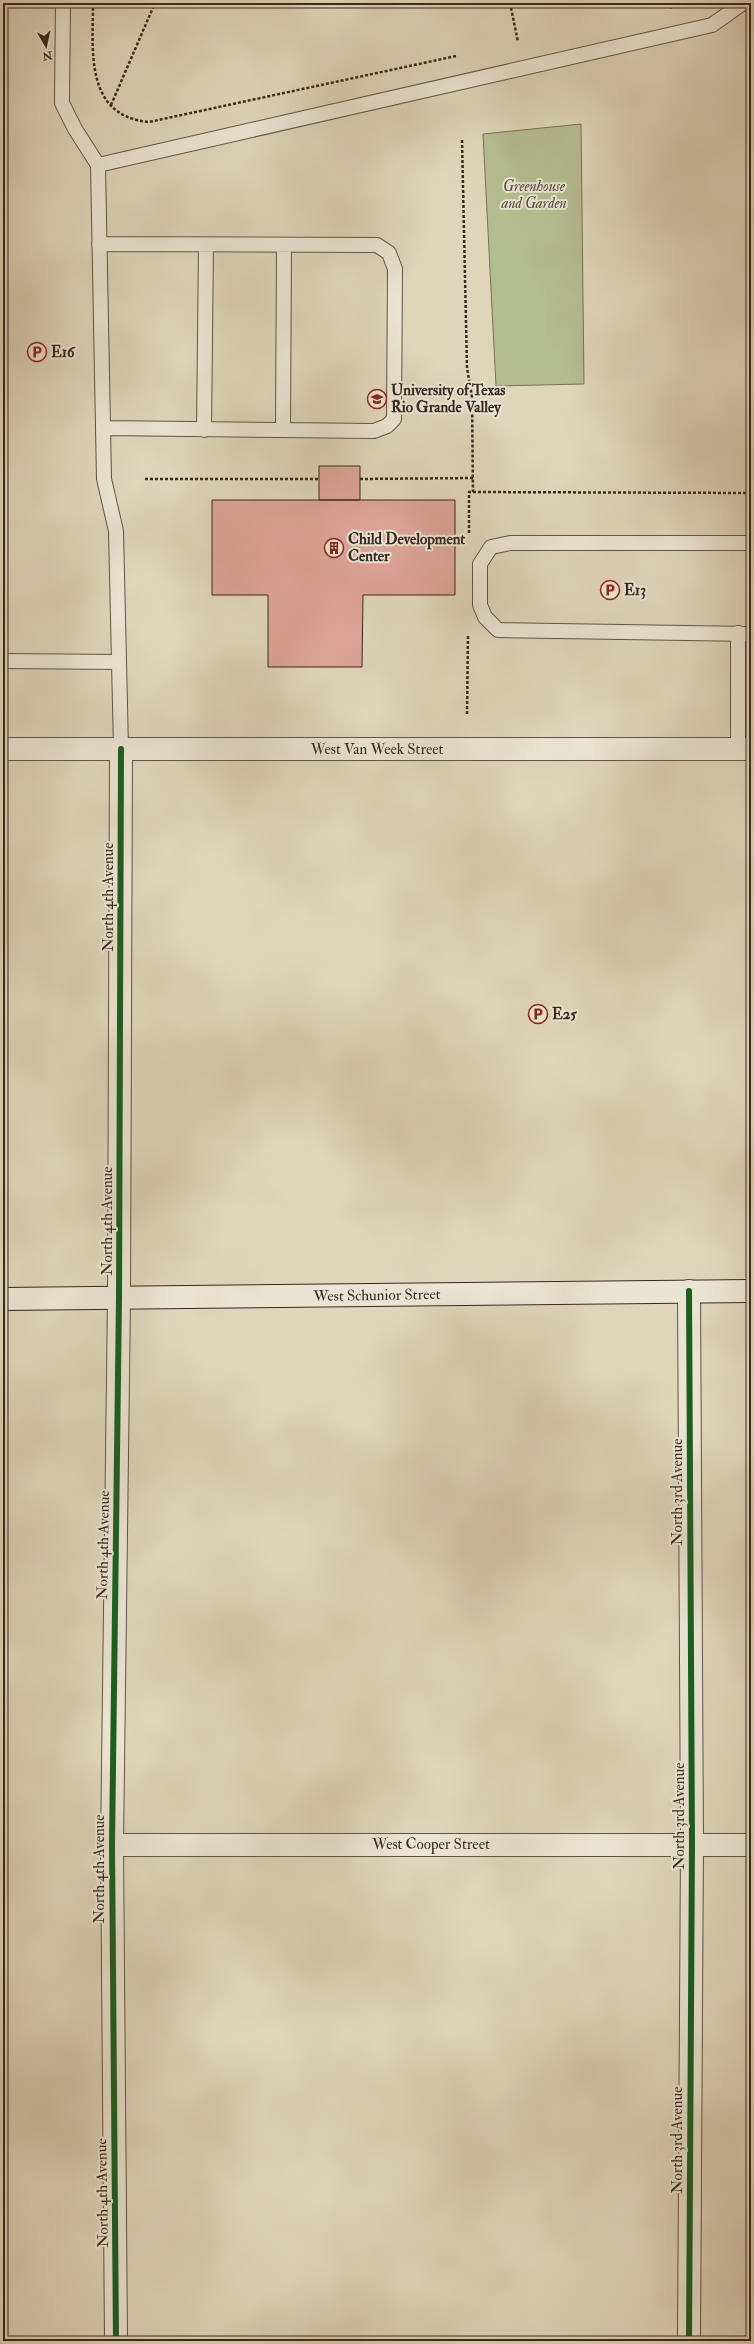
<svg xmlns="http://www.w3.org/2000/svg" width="754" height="2344" viewBox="0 0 754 2344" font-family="'IM FELL Double Pica',serif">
<rect width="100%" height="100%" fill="#dfd5ba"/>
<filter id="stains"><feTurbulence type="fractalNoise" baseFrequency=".005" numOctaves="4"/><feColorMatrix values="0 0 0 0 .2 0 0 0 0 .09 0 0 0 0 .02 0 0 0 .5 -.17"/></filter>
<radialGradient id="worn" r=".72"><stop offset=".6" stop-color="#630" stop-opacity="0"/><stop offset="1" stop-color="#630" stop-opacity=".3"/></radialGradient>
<path fill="#b4bd8e" stroke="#767258" d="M581 124 584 384 496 386 483 134Z"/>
<path fill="#dca498" stroke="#382822" d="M319 466H360V500H319Z
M212 500H455V595H363L362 667H268V595H212Z"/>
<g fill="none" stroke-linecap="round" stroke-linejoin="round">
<defs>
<path id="lane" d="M63 3 62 103 75 129 98 165 104 479 116 531 121 749
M98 165 712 25 743 3
M99 244 377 245 389 253 395 269 394 419 387 426 374 431 103 428
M204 430 206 245
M283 430 284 245
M751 543H510L491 547 480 564V605L485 617 498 630 751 634
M738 633V749
M3 661 119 662"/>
<path id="street" d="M3 749H751
M112 1845H751
M116 2341 112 1845 119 1298 121 749
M689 2341 692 1844 689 1291"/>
<path id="secondary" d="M3 1299 751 1291"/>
</defs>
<use href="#lane" stroke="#625348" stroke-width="16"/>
<use href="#street" stroke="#625348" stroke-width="24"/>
<use href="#secondary" stroke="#382822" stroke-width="24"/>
<path stroke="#382822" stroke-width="2.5" stroke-dasharray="3 2" stroke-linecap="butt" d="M93 3C93 50 84 116 149 122L456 56
M510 3 518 42
M670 8 676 3
M111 105 155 3
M462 140 467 368 472 397 473 492
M145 479H319
M360 479 473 478
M469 533V492L751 493
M467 714 468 636"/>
<use href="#lane" stroke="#eae4d2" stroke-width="14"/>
<use href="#street" stroke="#eae4d2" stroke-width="22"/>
<use href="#secondary" stroke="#eae4d2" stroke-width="22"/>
<defs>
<path id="cycleway" d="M116 2341 112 1845 119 1298 121 749
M689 2341 692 1844 689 1291"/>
</defs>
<use href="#cycleway" stroke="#eae4d2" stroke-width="8"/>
<use href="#cycleway" stroke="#1b5e20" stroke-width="6"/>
</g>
<defs>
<symbol id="parking-ring" viewBox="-11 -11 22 22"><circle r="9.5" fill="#eae4d2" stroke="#8f2418" stroke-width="1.5"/><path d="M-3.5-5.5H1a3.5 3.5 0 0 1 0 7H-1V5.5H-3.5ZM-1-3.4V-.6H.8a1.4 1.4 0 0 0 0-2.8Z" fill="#8f2418"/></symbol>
<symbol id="university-ring" viewBox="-11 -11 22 22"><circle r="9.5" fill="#eae4d2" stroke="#8f2418" stroke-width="1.5"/><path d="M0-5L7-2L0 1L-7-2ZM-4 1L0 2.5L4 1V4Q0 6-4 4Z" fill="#8f2418"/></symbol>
<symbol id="building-ring" viewBox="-11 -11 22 22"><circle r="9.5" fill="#eae4d2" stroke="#8f2418" stroke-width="1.5"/><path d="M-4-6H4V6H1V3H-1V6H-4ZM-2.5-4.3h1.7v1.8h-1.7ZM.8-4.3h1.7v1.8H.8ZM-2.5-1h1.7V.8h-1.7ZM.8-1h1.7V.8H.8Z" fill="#8f2418"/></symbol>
</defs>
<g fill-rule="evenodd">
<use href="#parking-ring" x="26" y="341" width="22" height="22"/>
<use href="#university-ring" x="366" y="388" width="22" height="22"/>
<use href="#building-ring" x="323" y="537" width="22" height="22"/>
<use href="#parking-ring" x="599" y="579" width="22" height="22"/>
<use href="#parking-ring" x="527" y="1003" width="22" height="22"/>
</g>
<g text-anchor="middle" stroke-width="4" stroke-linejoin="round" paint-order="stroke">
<g font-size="15" font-style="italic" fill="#574d3d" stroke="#eae4d2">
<text x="534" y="191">Greenhouse<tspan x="534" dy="17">and Garden</tspan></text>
</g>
<g font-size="15" font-weight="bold" fill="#382822" stroke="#eae4d2" text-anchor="start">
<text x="51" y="357">E16</text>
<text x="391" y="395">University of Texas<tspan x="391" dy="17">Rio Grande Valley</tspan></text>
<text x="348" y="544">Child Development<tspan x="348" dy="17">Center</tspan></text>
<text x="624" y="595">E13</text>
<text x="552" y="1019">E25</text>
</g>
<g font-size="15" fill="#382822" stroke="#eae4d2">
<text x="377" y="754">West Van Week Street</text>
<text transform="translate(108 897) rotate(-90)" y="5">North 4th Avenue</text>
<text transform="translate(107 1221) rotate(-90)" y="5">North 4th Avenue</text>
<text transform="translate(377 1295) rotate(-1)" y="5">West Schunior Street</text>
<text transform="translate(677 1492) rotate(-90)" y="5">North 3rd Avenue</text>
<text transform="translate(103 1545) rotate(-89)" y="5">North 4th Avenue</text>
<text transform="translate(679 1816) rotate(-90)" y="5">North 3rd Avenue</text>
<text x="431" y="1849">West Cooper Street</text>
<text transform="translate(99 1869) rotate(-90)" y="5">North 4th Avenue</text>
<text transform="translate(677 2140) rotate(-90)" y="5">North 3rd Avenue</text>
<text transform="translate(102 2193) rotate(-91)" y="5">North 4th Avenue</text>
</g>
</g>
<rect width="754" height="2344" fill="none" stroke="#dfd5ba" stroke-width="16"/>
<rect x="4" y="4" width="746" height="2336" fill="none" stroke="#382822" stroke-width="2"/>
<rect x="8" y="8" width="738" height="2328" fill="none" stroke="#382822"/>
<g transform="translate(46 46) rotate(171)" stroke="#eae4d2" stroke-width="3" paint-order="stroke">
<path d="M0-3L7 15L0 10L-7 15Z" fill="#382822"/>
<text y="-6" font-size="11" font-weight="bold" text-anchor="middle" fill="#382822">N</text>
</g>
<rect width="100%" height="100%" filter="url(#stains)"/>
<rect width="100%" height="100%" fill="url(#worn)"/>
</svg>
